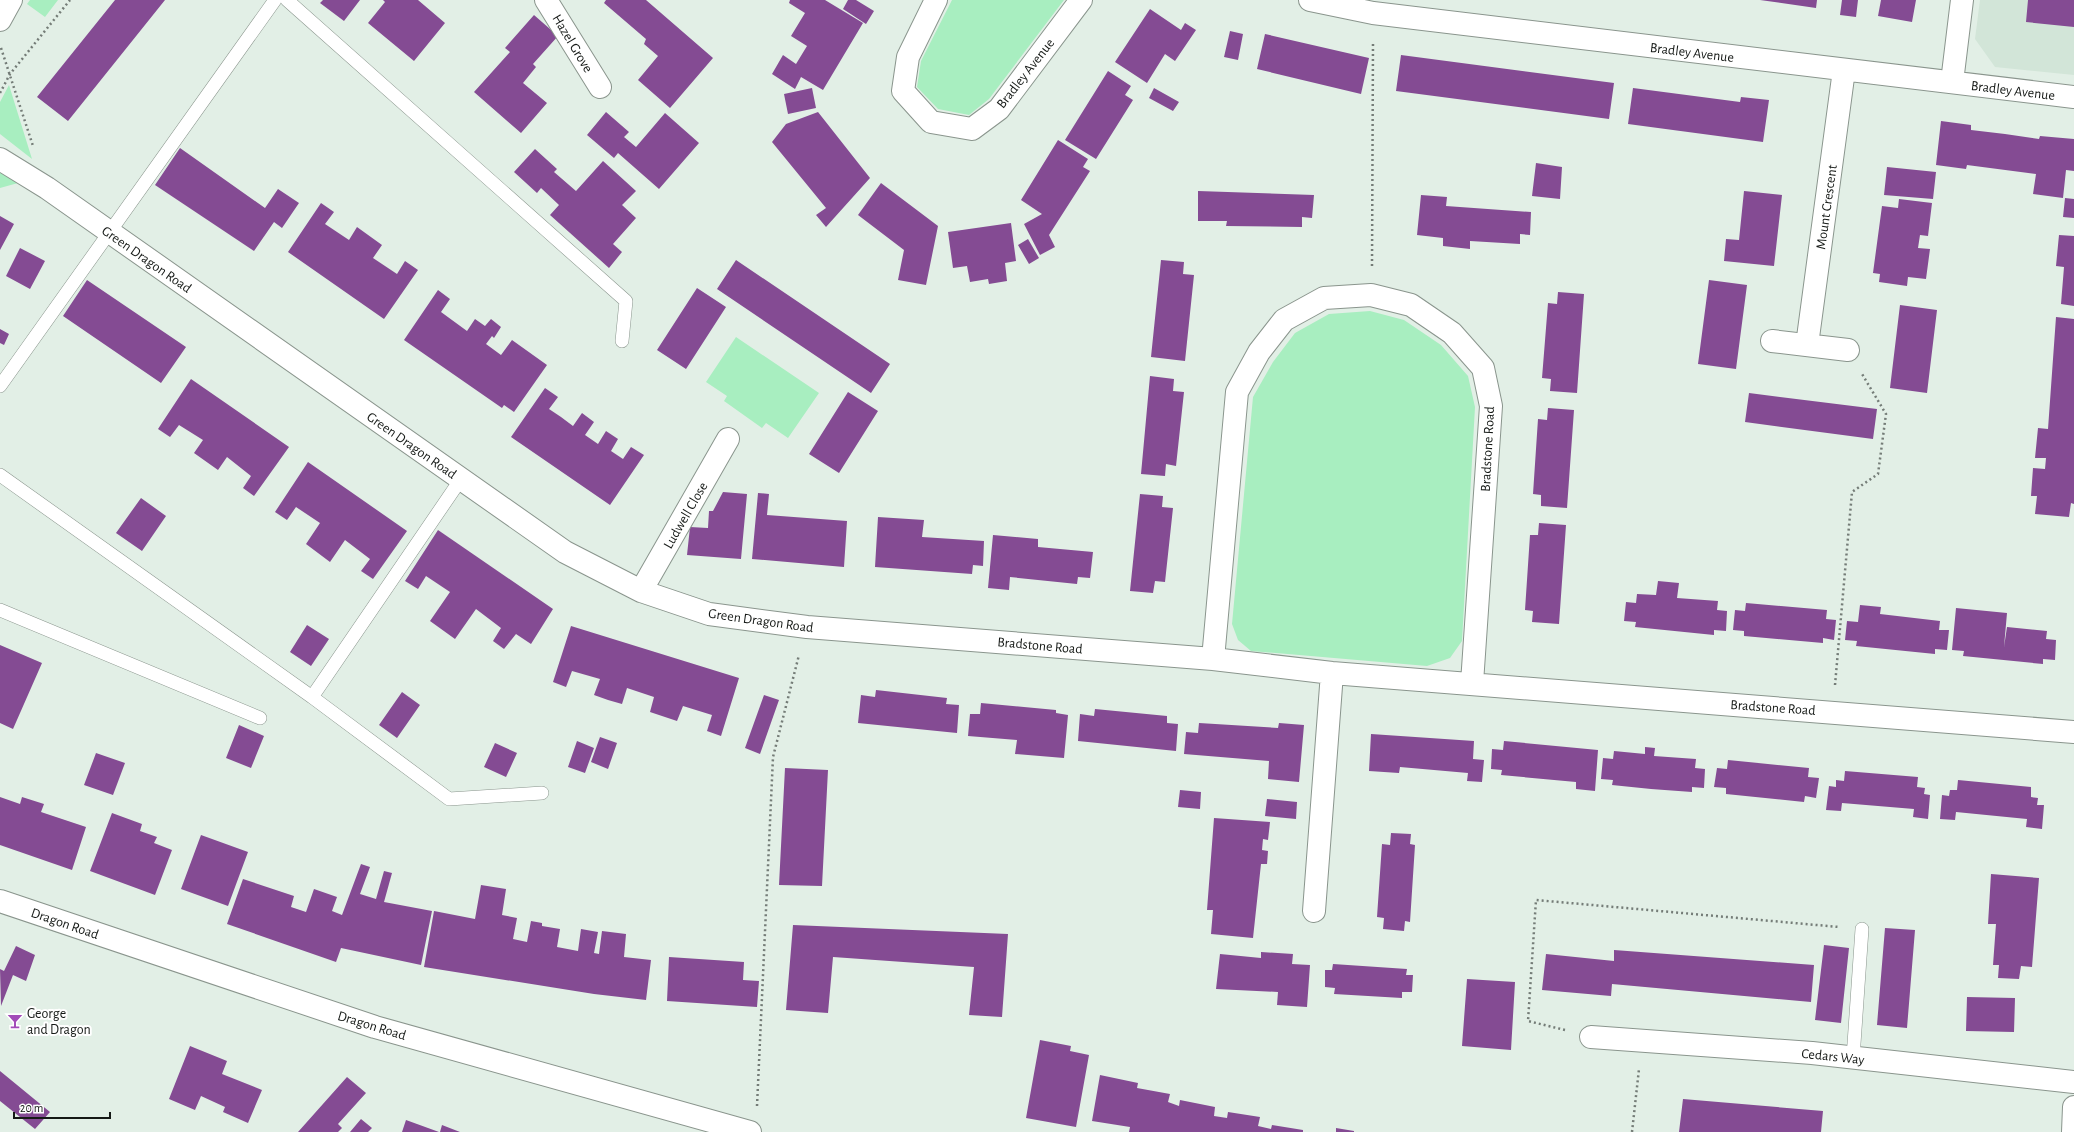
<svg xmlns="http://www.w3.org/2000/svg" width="2074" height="1132" viewBox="0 0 2074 1132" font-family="'Alegreya Sans',sans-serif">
<rect width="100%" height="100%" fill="#e2efe6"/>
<path fill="#d2e5d8" d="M1980 0H2074V75L1995 67 1975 39Z"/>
<path fill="#a8eec0" d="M30 0H58L45 17 27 4Z
M952 0H1064L989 99 969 115 938 109 917 87 921 61Z
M9 85 32 159 0 134V102Z
M0 171 18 183 0 188Z
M1370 311 1404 320 1441 345 1468 376 1475 407 1462 641 1450 658 1427 666 1251 651 1238 640 1232 624 1253 397 1273 362 1295 333 1329 314Z
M736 337 819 393 788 438 766 423 762 428 724 401 727 396 706 382Z"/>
<path fill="#844b93" d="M115 0H165L68 121 37 97Z
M323 0H360L344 21 320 3Z
M383 0H418L445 23 414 61 368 23 385 2Z
M606 0H646L713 58 670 108 638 80 658 56 644 44 646 39 604 3Z
M790 0H825L863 23 823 90 801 77 795 89 772 74 783 55 796 64 807 46 791 36 805 13 789 3Z
M848 0H856L874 11 866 24 843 9Z
M1760 0H1817L1816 8Z
M1842 0H1858L1856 17 1840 15Z
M1881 0H1916L1912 22 1878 16Z
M2028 0H2074V27L2026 22Z
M1150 9 1181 30 1185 23 1196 30 1175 61 1165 54 1147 83 1115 62Z
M534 15 558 36 533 64 536 67 523 83 547 103 521 133 474 92 510 52 505 48Z
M1230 31 1243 34 1238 60 1224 57Z
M1265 34 1369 58 1361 94 1257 69Z
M1401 55 1614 83 1609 119 1396 91Z
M1108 71 1131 86 1125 95 1133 100 1096 159 1065 140Z
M812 88 816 108 788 114 784 94Z
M1154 88 1179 102 1173 111 1149 98Z
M1633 88 1740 102 1741 97 1769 100 1763 142 1628 124Z
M606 112 629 132 624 137 636 147 665 113 699 143 659 189 618 153 614 158 587 135Z
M818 112 870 178 826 227 816 215 826 208 772 142 786 124Z
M1941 121 1971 125V130L2005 134 2039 139 2040 136 2074 139V171L2066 170 2063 198 2033 194 2036 174 1967 165 1966 169 1936 165Z
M1058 140 1088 159 1083 167 1090 171 1049 235 1055 247 1040 255 1024 224 1042 214 1021 200Z
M180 148 265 208 278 189 299 203 282 228 274 222 254 251 155 185Z
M535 149 557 169 554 172 576 191 603 161 636 191 622 205 636 218 613 244 622 252 609 268 550 215 559 205 541 188 537 193 514 172Z
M1536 163 1562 167 1560 199 1532 196Z
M1887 167 1936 172 1933 199 1884 195Z
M881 183 938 226 926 285 898 280 904 250 858 215Z
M1198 191 1314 195 1312 218 1302 217V227L1226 226 1227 221H1198Z
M1744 191 1782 195 1774 266 1724 261 1726 239 1739 240Z
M1421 195 1447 197 1446 206 1531 212 1530 235 1520 234V244L1470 241V249L1443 246V238L1417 235Z
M2065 198 2074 199V218L2063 217Z
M1899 199 1932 203 1928 236 1920 235 1918 248 1930 249 1926 279 1908 277 1907 286 1879 282 1880 274 1873 273 1882 206 1898 208Z
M321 203 334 212 325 224 349 240 357 227 382 245 373 258 397 274 405 261 418 270 384 319 288 252Z
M0 216 14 224 0 250Z
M1011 223 1016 261 1005 263 1007 281 989 284 988 279 970 282 967 266 953 268 948 232Z
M2059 235 2074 236V306L2061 304 2064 267 2056 266Z
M1028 239 1039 258 1029 264 1018 245Z
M20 248 45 261 30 289 6 276Z
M736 260 890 364 871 393 717 289Z
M1161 260 1184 262 1183 274 1194 275 1185 361 1151 357Z
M87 280 186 347 161 383 63 316Z
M1709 280 1747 285 1736 369 1698 364Z
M697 288 726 307 686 369 657 350Z
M438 290 450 299 441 312 467 331 475 319 485 326 491 319 501 327 494 338 492 336 486 344 501 355 512 340 547 365 514 412 504 405 502 408 404 340Z
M1558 292 1584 294 1577 393 1550 391 1551 379 1542 378 1548 303 1557 304Z
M1900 305 1937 310 1927 393 1890 388Z
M2056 317 2074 319V504L2071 503 2069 517 2035 514 2037 496H2031L2033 468 2045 469 2046 458H2035L2038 428 2048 429Z
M0 329 9 334 4 345 0 343Z
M1150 376 1174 379 1173 391 1184 392 1176 466 1166 464 1165 476 1141 474Z
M191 379 289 447 254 496 243 488 251 476 227 457 218 470 194 453 203 440 179 425 170 437 158 429Z
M545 388 558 397 549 409 561 417 573 426 582 413 594 422 585 435 598 444 606 431 618 439 611 451 623 459 631 447 644 455 610 505 511 437Z
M848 392 878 411 839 473 809 454Z
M1749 393 1877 409 1873 439 1745 422Z
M1548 408 1574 410 1567 508 1541 506V495L1533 494 1538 419 1547 420Z
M308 462 407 531 373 579 361 571 370 559 345 540 330 562 306 544 320 523 296 507 287 520 275 512Z
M723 492 747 494 741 559 687 555 690 527 708 528 709 511H713Z
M758 493 769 494 767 515 847 521 844 567 752 559Z
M1140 494 1163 496 1162 507 1173 508 1165 582 1155 581 1153 593 1130 591Z
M141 498 166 516 142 551 116 533Z
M878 517 924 520 922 537 984 541 983 566 973 565 972 574 875 567Z
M1539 523 1566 525 1559 624 1532 622 1533 611 1525 610 1530 535H1538Z
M438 530 553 609 531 644 516 634 504 649 493 641 501 628 476 609 455 639 430 621 450 592 426 576 418 589 405 581Z
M993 535 1038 539V547L1093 552 1090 578 1078 577 1077 584 1010 577 1009 590 988 588Z
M1658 581 1679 583 1677 598 1718 601 1717 610 1727 611 1726 631 1714 630V635L1635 627 1636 622 1624 621 1626 602 1636 603 1637 594 1656 595Z
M1746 603 1827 610 1826 619 1836 620 1834 640 1823 638V643L1744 636V631L1733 630 1735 610 1745 611Z
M1860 605 1881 607 1880 614 1940 621 1939 630H1949L1947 650 1935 649V654L1856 646 1857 641 1845 640 1847 621 1858 622Z
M1956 608 2007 613 2004 647 2007 627 2047 631 2046 639 2056 640 2055 660 2043 659V664L1963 656 1964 651 1952 650Z
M307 625 329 639 311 666 290 652Z
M571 626 739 678 721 736 707 731 712 715 683 706 677 721 650 712 654 697 627 688 622 704 608 700 594 695 600 679 572 671 566 687 553 682Z
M0 645 42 663 13 729 0 723Z
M876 690 947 698 946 704 959 705 957 733 858 723 861 695 875 697Z
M402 692 420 705 397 738 379 725Z
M764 695 779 700 760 754 745 748Z
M981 703 1056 710V713L1068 715 1064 758 1015 754 1017 740 968 736 970 714H980Z
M1095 709 1167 716V723L1178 724 1176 751 1078 741 1080 714 1094 716Z
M1199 723 1278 728 1279 723 1304 725 1299 782 1268 779 1269 761 1184 754 1186 732 1198 733Z
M239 725 264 736 251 768 226 758Z
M1371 734 1474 741 1473 759 1484 760 1482 782 1467 781 1468 773 1400 767 1399 773 1369 771Z
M600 737 617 743 608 769 591 762Z
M577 741 594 748 585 773 568 767Z
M1504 741 1598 750 1595 791 1576 789V782L1501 775 1502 770 1491 769 1492 749 1503 750Z
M495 743 517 753 506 777 484 767Z
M1645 747 1655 748 1654 756 1696 759 1695 768 1705 769 1704 788 1692 787V792L1651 789 1612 785 1613 780 1601 779 1603 758 1613 759 1614 751 1645 754Z
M96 753 125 763 113 795 84 785Z
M1728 760 1809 768 1808 777 1819 778 1816 798 1805 796 1804 802 1726 794V788L1714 787 1717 768 1727 769Z
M785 768 828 770 822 886 779 885Z
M1845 771 1918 777 1917 787 1925 788 1924 794 1930 795 1928 819 1913 817 1914 809 1842 803 1841 811 1826 810 1829 786 1836 787V780L1844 781Z
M1958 780 2031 787V797L2038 798 2037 805H2044L2042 829 2026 827 2027 819 1956 812 1955 820 1940 819 1942 795 1949 796 1950 790H1957Z
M1180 790 1201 792 1200 809 1178 807Z
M0 797 20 804 22 797 44 804 41 812 86 827 72 870 0 845Z
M1267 799 1297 802 1296 819 1265 816Z
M112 813 142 824 140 831 157 837 154 843 172 850 155 895 90 871Z
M1214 818 1270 822 1268 840 1263 839 1262 850 1268 851 1267 864H1261L1253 938 1211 934 1213 910H1207Z
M1391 833 1411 834 1410 844 1415 845 1410 922 1405 921 1404 931 1383 929 1384 918 1377 917 1382 844 1390 845Z
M201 835 248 852 228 906 181 889Z
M361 864 370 867 360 894 376 899 384 871 392 873 384 902 432 911 421 965 341 948 336 962 227 924 243 879 294 896 291 907 306 912 314 889 337 897 332 911 342 915Z
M1991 874 2039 878 2032 967 2021 966 2019 979 1998 978 1999 965H1993L1996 924H1988Z
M481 885 506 889 502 915 517 918 513 939 527 942 531 921 542 923V926L560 929 557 947 578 951 581 929 598 932 594 953 599 954 602 931 626 934 624 957 651 960 646 1000 594 994 424 967 434 911 475 919Z
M793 925 1008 934 1002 1017 969 1015 974 967 833 957 828 1013 786 1010Z
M1885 928 1915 930 1907 1028 1877 1025Z
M1824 945 1849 948 1841 1023 1815 1020Z
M16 946 35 955 26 981 13 975 1 1006 0 969 4 971Z
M1614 950 1814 965 1811 1002 1612 984 1611 996 1542 990 1546 954 1614 961Z
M1261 952 1293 954 1292 964 1310 965 1307 1007 1277 1005 1278 992 1216 989 1220 954 1261 958Z
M669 957 744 962 743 980 759 981 757 1007 667 1001Z
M1333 964 1407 969 1406 975H1413L1412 992H1402V998L1334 994 1335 988 1325 987V970H1332Z
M1467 979 1515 982 1511 1050 1462 1046Z
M1967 997 2015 998 2014 1032 1966 1031Z
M1040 1040 1071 1046 1070 1051 1089 1055 1076 1127 1026 1118Z
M190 1046 227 1061 222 1074 262 1090 248 1123 223 1112 225 1107 201 1096 195 1110 169 1099Z
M0 1071 50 1112 35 1129 0 1101Z
M1100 1075 1138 1083 1137 1088 1170 1094 1168 1102 1179 1106 1180 1100 1215 1107 1214 1116 1227 1118 1228 1112 1260 1117 1258 1126 1271 1129 1272 1125 1303 1130V1132H1129L1130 1127 1092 1121Z
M347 1077 366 1093 338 1124 342 1128 338 1132H298Z
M1683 1099 1823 1111 1821 1132H1679Z
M361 1119 372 1128 368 1132H350Z
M406 1120 439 1132H402Z
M442 1125 460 1132H440Z
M1336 1128 1354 1131V1132H1336Z"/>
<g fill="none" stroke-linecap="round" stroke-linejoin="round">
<defs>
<path id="service" d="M287 0 626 301 622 341
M0 386 275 0
M0 475 312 697 461 479
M0 610 260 718
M312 697 449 799 542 793
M1853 1058 1862 929"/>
<path id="minor" d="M546 0 600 87
M936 0 908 57 903 91 931 122 972 129 999 109 1081 0
M1310 0 1373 13 2074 97
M0 20 11 0
M1952 82 1962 0
M0 159 47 188 565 552 641 591 709 614 807 627 1213 659 1332 673 2074 732
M1772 341 1848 350
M1807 345 1844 70
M641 591 728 439
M1213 659 1237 392 1259 352 1284 320 1324 298 1371 295 1411 305 1452 333 1483 368 1491 406 1472 683
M1314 911 1332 673
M1591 1037 1812 1053 2074 1082
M2073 1132 2074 1107"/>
<path id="tertiary" d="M0 901 375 1027 750 1132"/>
</defs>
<use href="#service" stroke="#8a958d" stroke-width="14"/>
<use href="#minor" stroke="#8a958d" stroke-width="24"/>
<use href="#tertiary" stroke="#8a958d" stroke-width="24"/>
<path stroke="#747c77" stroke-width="2.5" stroke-dasharray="2 3" stroke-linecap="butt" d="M1 48 33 146
M0 93 10 74 70 0
M1372 266 1373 41
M1835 685 1852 492 1878 474 1886 414 1862 374
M1565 1030 1528 1021 1536 900 1839 927
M757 1106 773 757 799 655
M1632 1132 1639 1069"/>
<use href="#service" stroke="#fff" stroke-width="13"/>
<use href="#minor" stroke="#fff" stroke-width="22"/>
<use href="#tertiary" stroke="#fff" stroke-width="22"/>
</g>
<defs>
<symbol id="bar-bare" viewBox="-9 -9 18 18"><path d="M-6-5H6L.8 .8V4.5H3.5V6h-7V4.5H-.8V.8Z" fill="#a24bb8" stroke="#fff" stroke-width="2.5" paint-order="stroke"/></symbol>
</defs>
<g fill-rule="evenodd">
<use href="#bar-bare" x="4" y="1010" width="22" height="22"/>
</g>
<g text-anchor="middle" stroke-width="4" stroke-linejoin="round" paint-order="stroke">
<g font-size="14" fill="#151916" stroke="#fff">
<text transform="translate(573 43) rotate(59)" y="5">Hazel Grove</text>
<text transform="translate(1692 52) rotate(7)" y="5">Bradley Avenue</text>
<text transform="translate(1025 73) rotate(-52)" y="5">Bradley Avenue</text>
<text transform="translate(2013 90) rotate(7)" y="5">Bradley Avenue</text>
<text transform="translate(1826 207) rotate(-82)" y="5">Mount Crescent</text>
<text transform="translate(147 259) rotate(35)" y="5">Green Dragon Road</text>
<text transform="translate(412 445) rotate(35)" y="5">Green Dragon Road</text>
<text transform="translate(1487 449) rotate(-87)" y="5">Bradstone Road</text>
<text transform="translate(685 515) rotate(-60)" y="5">Ludwell Close</text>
<text transform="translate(761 620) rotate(8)" y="5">Green Dragon Road</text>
<text transform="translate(1040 645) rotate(5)" y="5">Bradstone Road</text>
<text transform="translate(1773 707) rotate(4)" y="5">Bradstone Road</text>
<text transform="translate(65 923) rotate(19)" y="5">Dragon Road</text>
<text transform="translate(372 1025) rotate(17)" y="5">Dragon Road</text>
<text transform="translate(1833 1056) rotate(6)" y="5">Cedars Way</text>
</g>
<g font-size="14" fill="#151916" stroke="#fff" text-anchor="start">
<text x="27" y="1018">George<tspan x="27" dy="16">and Dragon</tspan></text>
</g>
</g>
<path d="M14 1112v6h96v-6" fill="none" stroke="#151916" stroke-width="2"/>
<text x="20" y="1112" font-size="12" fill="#151916" stroke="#ffffff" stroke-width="3" paint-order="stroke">20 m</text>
</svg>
